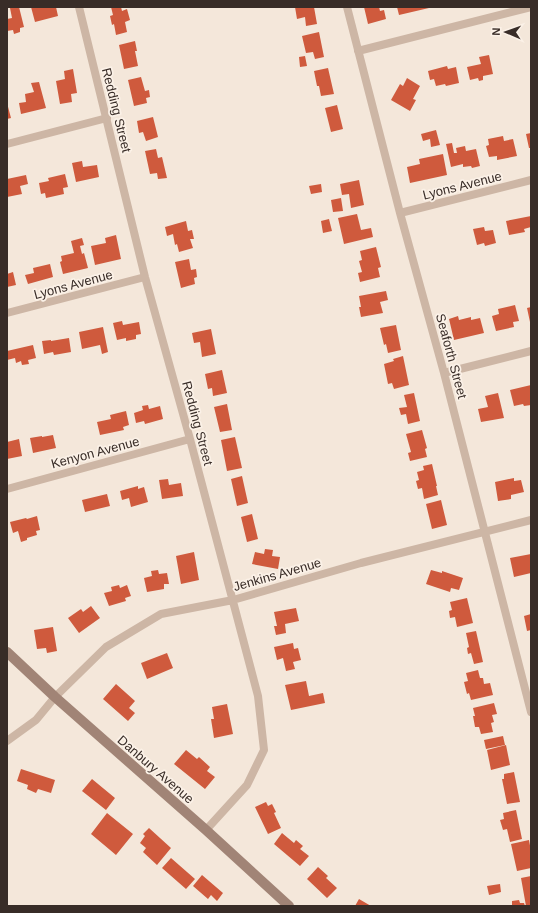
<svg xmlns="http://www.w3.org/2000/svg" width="538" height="913" viewBox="0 0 538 913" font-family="Arial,sans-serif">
<rect width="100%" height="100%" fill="#f4e7da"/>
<path fill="#cf5a3d" d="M15 7H19L24 27 20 28V32L14 34 13 30 7 31V19L12 18 10 8Z
M31 7H42V8L46 7H56L58 16 35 22Z
M111 7H121L122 11 127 9 130 20 125 22 127 32 116 35 114 24 112 25 110 16 113 15Z
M295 7H314L317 24 306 26 305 17 297 19Z
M364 7H379L380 11 384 10 386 19 368 24Z
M397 7H429V8L399 15Z
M319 32 324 57 315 59 313 52 306 53 302 36Z
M135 41 137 51H135L138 66 124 69 119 45Z
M489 55 493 74 483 76V80L479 81 478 78 470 80 467 67 481 64 479 57Z
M305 56 307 66 300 67 299 57Z
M447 66 448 69 456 67 459 83 446 86 445 84 436 86 434 79 430 80 428 71Z
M328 68 334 94 321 96 319 86H317L314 71Z
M73 69 77 93 71 94 72 102 60 104 56 81 65 79 64 71Z
M141 77 145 91 149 90 150 97 146 98 147 103 134 106 128 80Z
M407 78 420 86 413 99 416 100 410 111 391 100 400 84 403 86Z
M39 82 46 108 21 114 19 103 26 102 25 94 34 92 31 83Z
M7 103 11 118 7 119Z
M337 105 343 129 331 132 325 108Z
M153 117 158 137 146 141 143 132 139 133 137 121Z
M436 130 440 145 431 147 430 139 423 141 421 134Z
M531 133V148H529L526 134Z
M503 136 504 141 513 139 517 156 497 160V156L489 157 486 146 489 145 488 139Z
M452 143 454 153H457L456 148 465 146 466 151 476 149 480 166 472 168 471 166 463 167V164L451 167 446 144Z
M156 149 158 158 162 157 167 178 158 179 157 173 150 174 145 151Z
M443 154 447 175 410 183 407 167 420 164 419 159Z
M82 161 83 167 97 165 99 177 76 182 72 163Z
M65 174 68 187 63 188 64 194 46 198 45 193 41 194 39 183 49 181 48 178Z
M26 175 28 184 20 186 22 194 7 197V179Z
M359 180 364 205 351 208 349 194 342 195 340 184Z
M321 184 322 192 311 194 309 186Z
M341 198 343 211 333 212 331 200Z
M357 214 361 230 371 228 373 237 344 244 338 218Z
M531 216V227L524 229 525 232 509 235 506 221Z
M329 219 332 231 323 233 321 221Z
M186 221 188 231 192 230 194 239H190L193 248 179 252 177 244 175 245 173 234 167 236 165 227Z
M484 227 485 231 493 230 496 243 485 246 484 243 477 245 473 229Z
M116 235 121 259 95 265 91 246 106 243 105 238Z
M82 238 84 245 80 246 82 254 84 253 88 268 63 274 60 262 62 261 61 256 74 253 71 241Z
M376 247 381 267 378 268 380 277 360 282 358 273 362 272 359 261 362 260 360 251Z
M189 259 191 270 196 269 197 277 194 278 195 284 181 288 175 262Z
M50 264 53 277 28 284 25 275 34 273 33 268Z
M13 272 16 285 7 287V274Z
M386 291 388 300 380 302 383 313 361 317 359 307H361L359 296Z
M515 305 519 321 513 322 514 327 496 331 492 316 499 314 498 309Z
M531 307V322H530L527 308Z
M458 316 459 320 471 317V320L480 318 484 333 454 340 449 319Z
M122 321 123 325 139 322 141 334 136 335V339L126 341V338L117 340 113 323Z
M396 325 401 350 388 353 386 344 384 345 380 328Z
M103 327 108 352 102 354 100 345 82 349 79 332Z
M211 329 216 354 202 357 200 342 194 343 192 333Z
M69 338 71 352 54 355 53 352 44 354 42 341 51 340V341Z
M33 345 36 358 28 360 29 364 22 365 21 361 16 363 15 358 7 360V351Z
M403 356 409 385 394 389 392 383 388 384 384 364 394 361 393 359Z
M222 370 227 393 213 396 212 388 208 389 205 374Z
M531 385V405L524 406 523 404 514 406 510 390Z
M414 393 420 421 408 424 406 414 401 415 399 408 407 407 404 395Z
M498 393 504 418 481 422 478 409 488 407 485 396Z
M227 404 232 430 220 432 214 407Z
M148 405 149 409 160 406 163 419 145 424 144 421 136 423 134 413 143 410 142 406Z
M126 411 129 425 123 427 124 430 100 435 97 422 111 419 110 415Z
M422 430 427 448 425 449 427 457 410 461 408 453 411 452 406 434Z
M53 435 56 448 33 453 30 438 42 436V437Z
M235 437 242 468 227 471 221 440Z
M19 439 22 456 7 459V442Z
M432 464 437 486H436L438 495 424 499 422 488 418 489 416 481 419 480 417 472 424 470 423 466Z
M242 476 248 503 237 506 231 479Z
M514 478V481L521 480 524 492 511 495V499L498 501 495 482Z
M168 479 169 485 181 483 183 496 162 499 159 480Z
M138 486V489L144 487 148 502 131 507 129 498 122 500 120 491Z
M107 494 110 506 85 512 82 500Z
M441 500 447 525 432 529 426 504Z
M252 514 258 539 247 542 241 517Z
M37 516 40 530 36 531 37 535 27 538V540L21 542 18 531 13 533 10 522 26 518 27 519Z
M265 549 273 550 272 556 280 557 278 569 252 564 255 552 264 554Z
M194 552 199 580 181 584 176 556Z
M531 554V564H530L531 573 514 577 510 558Z
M158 570 159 574 167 573 169 584H164V589L147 592 144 578 152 576 151 571Z
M431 570 442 573V571L463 578 459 590 451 588 450 592 426 584Z
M119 585 120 588 127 585 131 596 125 598 126 601 109 606 104 593 112 591 111 587Z
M467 598 473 623 457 627 455 617 450 618 449 611 452 610 450 602Z
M91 606 100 618 79 633 68 618 81 609 83 612Z
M296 608 299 621 285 624 286 633 276 635 274 626H277L274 612Z
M531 614V630L527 631 524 616Z
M53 627 57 651 47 653 46 648 37 649 34 630Z
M476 631 483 662 474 664 471 653 468 654 467 648 469 647 466 633Z
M293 643 294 649 298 648 301 660 293 662 295 669 286 671 283 658 277 660 274 647Z
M167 653 173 668 147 679 141 663Z
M478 670 480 678H483L484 684 490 683 493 695 471 700 469 693 467 694 464 682 468 681 466 673Z
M306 681 309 696 323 693 325 703 291 710 285 685Z
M116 684 135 701 129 708 135 713 128 721 103 699Z
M494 703 497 714 492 715 494 722 491 723 493 732 481 734 479 727H475L473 716H475L473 708Z
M227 704 233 734 214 738 211 719H214L212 707Z
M503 736 505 745 486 749 484 740Z
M506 745 510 765 491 770 487 750Z
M186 750 197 759 199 757 210 767 207 771 215 777 205 789 174 764Z
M21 769 55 780 51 793 38 789 36 793 27 789 28 785 17 781Z
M514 772 520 802 507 804 502 779H504V774Z
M92 779 115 798 106 810 82 791Z
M266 802 268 806 272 804 276 812 274 813 281 828 268 834 255 807Z
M516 810 522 839 510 842 507 829 503 830 500 820 504 819 503 813Z
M107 813 133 834 116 855 91 834Z
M149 828 171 848 157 865 143 852 146 848 140 843 145 836 143 834Z
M282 833 294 843 296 840 303 846 300 849 309 856 300 866 274 844Z
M529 840 531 851V868L517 871 511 844Z
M171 858 195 879 186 889 162 868Z
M318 867 328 876 326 878 337 888 327 898 307 879Z
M202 875 223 893 217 901 211 895 208 899 193 886Z
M531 876V906H526L521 878Z
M500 884 501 892 489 895 487 886Z
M359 899 371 906H355Z
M519 900 520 903H524L525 906H512V901Z"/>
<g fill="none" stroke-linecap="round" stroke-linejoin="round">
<path stroke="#cdb6a5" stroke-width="8" d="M79 7 145 277 190 439 258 696 264 750 247 785 206 830
M347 7 400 213 444 373 531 712
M358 51 531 7
M7 144 107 118
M400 213 531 180
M7 313 145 277
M444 373 531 351
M7 489 190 439
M7 741 36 720 55 697 106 647 161 614 233 600 361 563 531 520"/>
<path stroke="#a18476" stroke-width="10" d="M7 652 55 697 206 830 289 906"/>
</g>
<g text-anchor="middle" stroke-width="3.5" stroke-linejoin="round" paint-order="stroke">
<g font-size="13" fill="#382c27" stroke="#fbf1e7">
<text transform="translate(117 110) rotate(76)" y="5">Redding Street</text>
<text transform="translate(462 185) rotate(-14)" y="5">Lyons Avenue</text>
<text transform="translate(73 284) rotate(-15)" y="5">Lyons Avenue</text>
<text transform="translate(452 356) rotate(75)" y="5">Seaforth Street</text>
<text transform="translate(198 423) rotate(75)" y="5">Redding Street</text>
<text transform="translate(95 452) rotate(-15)" y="5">Kenyon Avenue</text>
<text transform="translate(277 574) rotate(-16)" y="5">Jenkins Avenue</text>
<text transform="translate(156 769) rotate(41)" y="5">Danbury Avenue</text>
</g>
</g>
<rect width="538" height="913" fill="none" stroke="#382c27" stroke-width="16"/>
<g transform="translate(506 32) rotate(272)" stroke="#fbf1e7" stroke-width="3" paint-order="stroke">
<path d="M0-3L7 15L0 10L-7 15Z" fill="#382c27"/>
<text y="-6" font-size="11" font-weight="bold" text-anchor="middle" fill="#382c27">N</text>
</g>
</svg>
